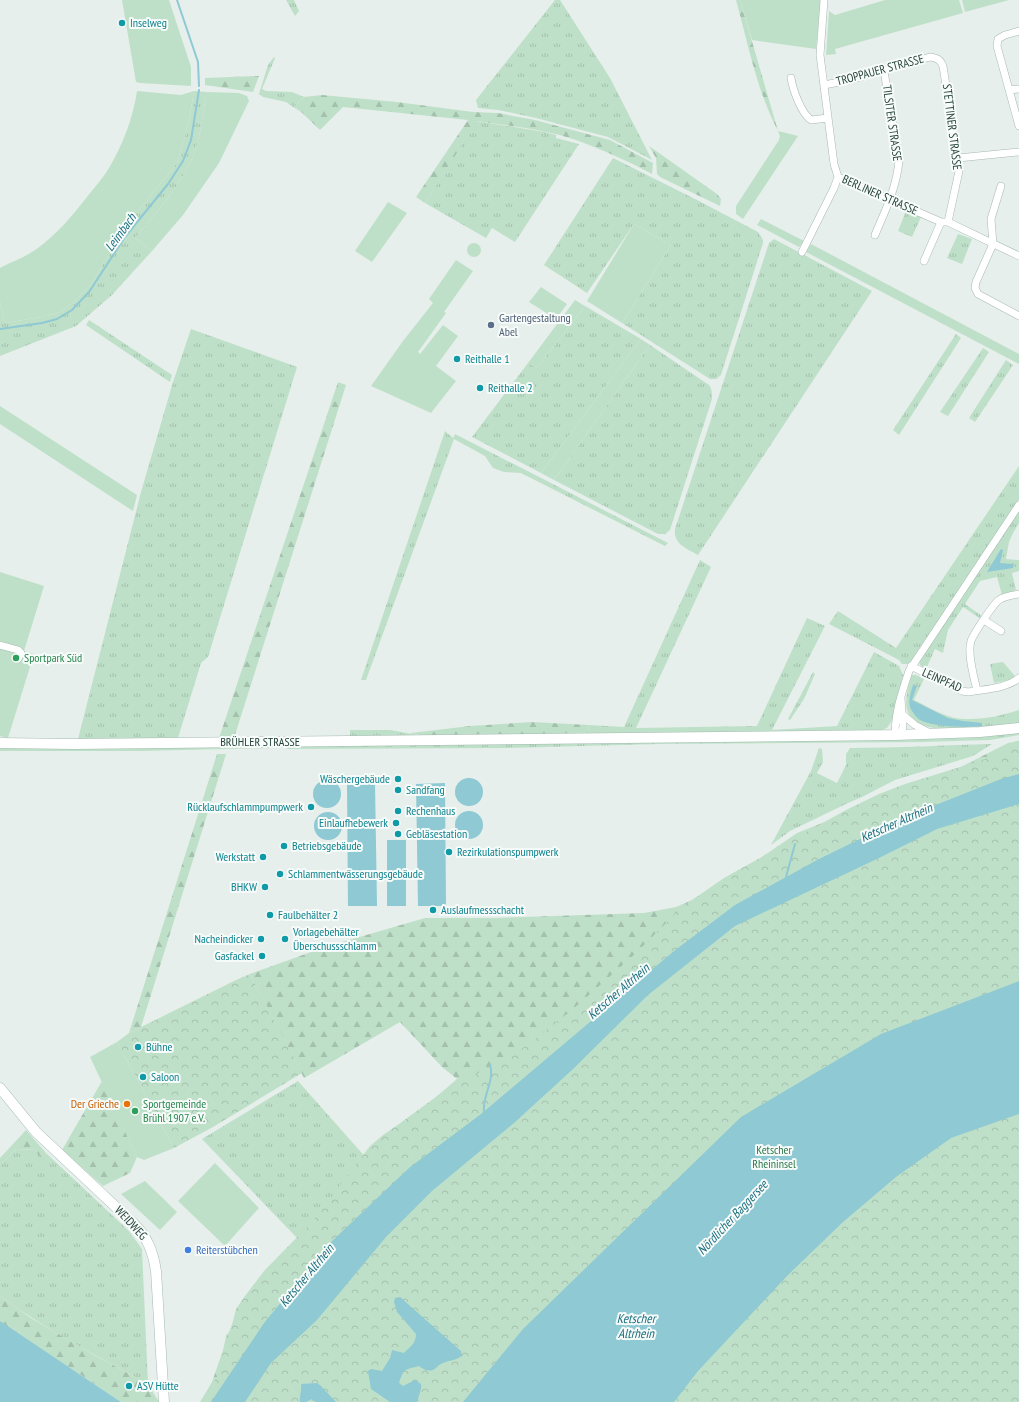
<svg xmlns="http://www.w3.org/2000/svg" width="1019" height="1402" viewBox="0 0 1019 1402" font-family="'PT Sans Narrow',sans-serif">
<defs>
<pattern id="grass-tufts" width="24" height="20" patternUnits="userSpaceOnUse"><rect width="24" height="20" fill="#bfe0c8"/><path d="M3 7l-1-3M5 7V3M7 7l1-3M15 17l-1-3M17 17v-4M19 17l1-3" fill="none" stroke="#a4c1ad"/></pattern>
<pattern id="forest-firs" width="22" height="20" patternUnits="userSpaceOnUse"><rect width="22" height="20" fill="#bfe0c8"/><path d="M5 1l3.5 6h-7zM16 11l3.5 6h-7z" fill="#a4c1ad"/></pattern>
<pattern id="park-crowns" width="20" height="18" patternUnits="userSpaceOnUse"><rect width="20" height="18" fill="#bfe0c8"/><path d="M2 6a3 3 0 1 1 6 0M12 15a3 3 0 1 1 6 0" fill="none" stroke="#a4c1ad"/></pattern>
</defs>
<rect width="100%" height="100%" fill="#e6efeb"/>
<path fill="url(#grass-tufts)" d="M286 0H294L299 11 295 16Z
M555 0H560L610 78 652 160 608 137 536 118 498 110 478 108 476 100Z
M274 57 275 58 262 89 266 91 292 92 304 97 295 106 302 113 286 102 263 97 259 94 268 65Z
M194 91 207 92C202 114 201 140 191 161 177 190 155 214 135 238L152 251 112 295 76 326 0 356V302L5 323 41 317 60 312 75 301 92 283 125 227 177 163 189 121Z
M476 121 545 132 556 135V138L579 144 515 242 492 228 486 238 425 203Z
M613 158 699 201 758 232 763 240V243L721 375 716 379H710L622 323 671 245 634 224 587 293 544 265Z
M906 211 921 217 912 237 898 231Z
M958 234 972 239 962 264 947 258Z
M774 239 872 291 698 555C687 549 673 544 675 529L769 243Z
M585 306 641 339 541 473 472 437 528 363 537 368Z
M89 320 172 375 170 382 86 325Z
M191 329 297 367 208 657 201 663 178 738 78 739 141 492 173 382Z
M956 334 961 338 899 435 893 430Z
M650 345 709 385C712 389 712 393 712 399L670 530 665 534H658L554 480Z
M983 348 989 352 948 416 940 412Z
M1006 360 1013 365 975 422 969 418Z
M445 431 453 438 455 434 668 543 665 546 521 473 504 472 493 468 485 456 454 439 366 680H361Z
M1019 466V499L909 664H902L899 660 829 624 838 611 896 648Z
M1019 510V523L1013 533 1009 542 1006 559 1019 560V571L1012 573 1016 590 1002 595 997 577 980 581 965 604 982 616 981 619 963 607 948 630 943 653 935 649 926 669 921 666 919 662Z
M700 560 711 567 636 728 757 726 807 618 825 626 772 730 837 726 874 652 899 666 903 675 893 719 887 728 882 730 587 736 589 725 624 727Z
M1003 662 1015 676 1010 680 994 683 990 664Z
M813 672 815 674 804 699 790 720 788 719Z
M911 675H916L924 679 914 700C925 705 936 712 948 716 968 723 999 717 1019 710V725C995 728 927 738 911 717 902 707 908 687 911 675Z
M350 730H390L424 736 350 739Z
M1019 731V735L990 740 922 742 658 744 506 748 286 749 291 746Z
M992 744 973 756 895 780 862 797 848 803 790 831 771 845 811 771 819 748 822 749 823 762 817 773 837 783 846 765V754L850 748C897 748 945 745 992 744Z
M266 746 271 748 142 751H0V747Z
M298 1081 368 1160 298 1239 202 1139Z
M16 1149 35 1150 42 1158 46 1153 129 1231 142 1249 148 1384C98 1357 47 1330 0 1296V1165Z"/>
<path fill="url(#forest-firs)" d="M736 0H740L778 131C757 91 748 44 736 0Z
M259 76 253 92 205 85V78Z
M322 95 397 102 473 112 498 113 535 120 610 140 653 163 652 174C628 161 603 150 576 140 545 129 509 126 477 121L425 203 416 197 468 120 343 107 320 130 295 106 304 97Z
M649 146 717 194 721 199 720 206 660 177 657 174 656 158Z
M338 382 346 385 234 738H219Z
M532 722 589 725 587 736H424L411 733 470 726Z
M1019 741 211 1402H200L212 1382 231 1327 238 1310 420 1111 457 1079 442 1067 400 1022 304 1078 250 974 325 947 425 918H494L644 913 676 907 692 900 752 864 797 833 949 773 1008 743Z
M217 754H226L141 1027 129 1033Z
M102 1081 137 1157 130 1173 103 1186 62 1150Z
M26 1130 46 1153 42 1159 35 1150 16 1149 0 1165V1158Z
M0 1296 31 1318 94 1355 148 1384 159 1402H121L84 1377 6 1326 0 1321Z"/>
<path fill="url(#park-crowns)" d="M1016 741H1019V1402H202L218 1375 226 1336 231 1329 236 1309 245 1296 264 1271 313 1221 370 1146 383 1135 399 1124 444 1091 460 1085 481 1071 526 1046 573 1009 635 954 682 907 724 878 846 810 879 794 905 784 983 760 999 753 1007 746Z
M250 974 302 1073 213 1127 174 1148 117 1042 129 1033 236 980Z"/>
<path fill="#bfe0c8" d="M122 0H169L191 67V86L140 83 136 82Z
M740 0H821L816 49 752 40Z
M885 0H959L963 13 835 49 836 54 826 55 829 11 835 15Z
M962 0H1009L965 12Z
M137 91 181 95 194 91 189 121 177 163 125 227 92 283 75 301 60 312 41 317 5 323 0 302V268C13 261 26 257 38 248 57 234 72 216 87 197 94 188 103 178 109 168 123 144 133 118 137 91Z
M207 92 239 93 247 96 249 101 219 163 183 215 152 251 135 238C155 214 177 190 191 161 201 140 202 114 207 92Z
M778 131 798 136 743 219 736 214V206L779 140 780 136Z
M388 202 407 213 372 262 355 251Z
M761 219 804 241 799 247 757 225Z
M634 224 671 245 622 323 587 301Z
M467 250a7 7 0 1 1 14 0a7 7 0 1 1-14 0Z
M811 244 1019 354V364L806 252Z
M456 260 473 271 444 312 446 313 418 352 420 354 443 325 458 336 436 366 456 381 431 413 371 386 403 341 433 303 429 299Z
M541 287 567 304 556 319 529 302Z
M575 300 585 306 537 368 528 363Z
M641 339 650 345 554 480 541 473Z
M0 406 137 495 133 511 0 424Z
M0 572 44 586 24 651 34 654 8 738 0 736Z
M117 1042 174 1148 144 1160 137 1157 90 1057Z
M215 1163 259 1208 225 1246 178 1201Z
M145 1181 177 1212 160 1230 121 1194Z"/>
<path fill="#8ec9d4" d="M1001 549 1003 550 1000 563 1013 564V568L987 572Z
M913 685 917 686 912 700 948 718 963 721 982 723V726C966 728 937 727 922 721 917 719 912 712 910 707 908 700 911 692 913 685Z
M1019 774V804L937 829 879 858 735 926 648 995 573 1069 514 1123 432 1191 386 1237 317 1320 271 1363 245 1402H211L264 1323 331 1242 409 1168 481 1114 674 951 735 905 819 859 903 818 1001 779Z
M455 792a14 14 0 1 1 28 0a14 14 0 1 1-28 0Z
M313 794a14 14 0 1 1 28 0a14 14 0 1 1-28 0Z
M347 783H375L377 906H348Z
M445 783 446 906H418L416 784Z
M455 825a14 14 0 1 1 28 0a14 14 0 1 1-28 0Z
M314 826a14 14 0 1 1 28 0a14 14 0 1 1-28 0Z
M387 840H406V906H387Z
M1019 981V1114L951 1138 896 1177 843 1222 787 1276 698 1371 674 1402H463L523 1329 741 1117 881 1034Z
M400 1297 461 1351 462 1356C455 1361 448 1360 441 1364 437 1366 439 1366 436 1368 430 1373 424 1370 419 1366 404 1370 404 1368 399 1383L403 1386 415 1380 421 1384V1389L417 1402H390L371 1389 368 1371 371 1369 382 1371 390 1358 392 1350 404 1353C410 1347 416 1343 416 1334L397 1312 394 1302 395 1298Z
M0 1321 121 1402H0Z
M317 1383 321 1386 336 1402H315L312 1399 306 1402H300C299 1396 302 1391 301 1384Z"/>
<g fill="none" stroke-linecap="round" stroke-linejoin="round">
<path stroke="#8ec9d4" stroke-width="2" d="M177 0 198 62 199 86
M0 329 42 323 57 319 72 310 89 292 125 237 168 184 183 161 191 140 199 90
M786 877 795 844
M484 1112C482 1096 495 1081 490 1065"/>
<defs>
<path id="street" d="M824 0 820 55 834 164 838 177 941 222H948L1019 256
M1019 31 1005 35 998 39 997 46 1019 126
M791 78C793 90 801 113 811 120L828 118
M824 85 850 80 930 57C937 58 940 59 943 66L959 171 948 222
M1009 90 1019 89
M958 158 1019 152
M1001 186 991 219 993 244 976 282 975 288 978 294 1019 316
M875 235C885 211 897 187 899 160L884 71
M802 252 834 188 838 177
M924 261 941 222
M984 620 1001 631
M0 645 18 650 21 653 18 659
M911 666 962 691 968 692C984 689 1006 689 1019 678
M977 690C974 678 967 653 971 641 973 635 993 604 999 600 1004 596 1012 595 1019 594
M903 715 915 725 930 733
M895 735C895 712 902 692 909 671L1019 505
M895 735 902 731 903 726 901 698"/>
<path id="secondary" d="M0 743 74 744 895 735 980 732 1019 728
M0 1088 36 1132 134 1224C148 1238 153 1252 156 1271L164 1402"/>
</defs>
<use href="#street" stroke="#a8b8b2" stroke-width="8"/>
<use href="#secondary" stroke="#a4bbb3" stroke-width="11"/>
<use href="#street" stroke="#fff" stroke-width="7"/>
<use href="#secondary" stroke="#fff" stroke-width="10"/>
</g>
<g fill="#0f9aa8" stroke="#f7fbf9" stroke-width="1.5">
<circle cx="122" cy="23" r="4"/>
<circle cx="457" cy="359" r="4"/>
<circle cx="480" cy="388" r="4"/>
<circle cx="398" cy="779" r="4"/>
<circle cx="398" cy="790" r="4"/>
<circle cx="311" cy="807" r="4"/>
<circle cx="398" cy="811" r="4"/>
<circle cx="396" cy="823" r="4"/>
<circle cx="398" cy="834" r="4"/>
<circle cx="284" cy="846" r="4"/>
<circle cx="449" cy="852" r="4"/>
<circle cx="263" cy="857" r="4"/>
<circle cx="280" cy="874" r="4"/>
<circle cx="265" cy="887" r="4"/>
<circle cx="433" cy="910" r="4"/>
<circle cx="270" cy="915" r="4"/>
<circle cx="261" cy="939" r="4"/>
<circle cx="285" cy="939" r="4"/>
<circle cx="262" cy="956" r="4"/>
<circle cx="138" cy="1047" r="4"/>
<circle cx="143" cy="1077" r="4"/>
<circle cx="129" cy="1386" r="4"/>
</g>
<circle fill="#5c6f8a" stroke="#f7fbf9" stroke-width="1.5" cx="491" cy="325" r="4"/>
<g fill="#2e9e5b" stroke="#f7fbf9" stroke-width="1.5">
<circle cx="16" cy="658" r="4"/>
<circle cx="135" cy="1111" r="4"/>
</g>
<circle fill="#e8710a" stroke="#f7fbf9" stroke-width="1.5" cx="127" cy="1104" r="4"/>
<circle fill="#3f7fe0" stroke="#f7fbf9" stroke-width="1.5" cx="188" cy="1250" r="4"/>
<g text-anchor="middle" stroke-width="4" stroke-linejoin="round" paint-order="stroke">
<g font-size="12" fill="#0d838f" stroke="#f7fbf9" text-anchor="start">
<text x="130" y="27">Inselweg</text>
<text x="465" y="363">Reithalle 1</text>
<text x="488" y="392">Reithalle 2</text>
<text x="390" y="783" text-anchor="end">Wäschergebäude</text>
<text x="406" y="794">Sandfang</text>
<text x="303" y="811" text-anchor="end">Rücklaufschlammpumpwerk</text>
<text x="406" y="815">Rechenhaus</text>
<text x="388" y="827" text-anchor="end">Einlaufhebewerk</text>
<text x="406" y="838">Gebläsestation</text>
<text x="292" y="850">Betriebsgebäude</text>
<text x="457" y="856">Rezirkulationspumpwerk</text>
<text x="255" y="861" text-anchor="end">Werkstatt</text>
<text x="288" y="878">Schlammentwässerungsgebäude</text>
<text x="257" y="891" text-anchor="end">BHKW</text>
<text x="441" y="914">Auslaufmessschacht</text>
<text x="278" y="919">Faulbehälter 2</text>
<text x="293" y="936">Vorlagebehälter<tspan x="293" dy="14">Überschussschlamm</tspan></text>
<text x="253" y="943" text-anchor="end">Nacheindicker</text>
<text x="254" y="960" text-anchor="end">Gasfackel</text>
<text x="146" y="1051">Bühne</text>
<text x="151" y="1081">Saloon</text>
<text x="137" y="1390">ASV Hütte</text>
</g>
<g font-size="12" fill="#24423a" stroke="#f7fbf9">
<text transform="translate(880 70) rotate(-15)" y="4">TROPPAUER STRASSE</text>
<text transform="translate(892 123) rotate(82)" y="4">TILSITER STRASSE</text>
<text transform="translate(952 127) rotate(83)" y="4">STETTINER STRASSE</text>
<text transform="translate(880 195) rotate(24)" y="4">BERLINER STRASSE</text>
<text transform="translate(942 680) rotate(24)" y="4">LEINPFAD</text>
<text x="260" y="746">BRÜHLER STRASSE</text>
<text transform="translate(131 1223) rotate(47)" y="4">WEIDWEG</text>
</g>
<g font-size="12" fill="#4e5e75" stroke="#f7fbf9" text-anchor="start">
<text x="499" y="322">Gartengestaltung<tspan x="499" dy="14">Abel</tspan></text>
</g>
<g font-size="12" fill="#27864d" stroke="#f7fbf9" text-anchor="start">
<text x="24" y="662">Sportpark Süd</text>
<text x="143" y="1108">Sportgemeinde<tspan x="143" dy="14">Brühl 1907 e.V.</tspan></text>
</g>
<g font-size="12" fill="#c56008" stroke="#f7fbf9" text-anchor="end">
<text x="119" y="1108">Der Grieche</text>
</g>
<g font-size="12" fill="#2d7a4b" stroke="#f7fbf9">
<text x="774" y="1154">Ketscher<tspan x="774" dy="14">Rheininsel</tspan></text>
</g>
<g font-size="12" fill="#366cbe" stroke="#f7fbf9" text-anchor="start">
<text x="196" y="1254">Reiterstübchen</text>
</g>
<g font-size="13" font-style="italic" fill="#1c6f80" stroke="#f7fbf9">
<text transform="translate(120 232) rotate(-54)" y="5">Leimbach</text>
<text transform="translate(896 822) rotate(-24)" y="5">Ketscher Altrhein</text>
<text transform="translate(618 991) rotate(-41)" y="5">Ketscher Altrhein</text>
<text transform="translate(732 1217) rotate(-47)" y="5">Nördlicher Baggersee</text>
<text transform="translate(306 1275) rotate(-50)" y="5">Ketscher Altrhein</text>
<text x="636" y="1323">Ketscher<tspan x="636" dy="15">Altrhein</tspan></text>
</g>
</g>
</svg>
